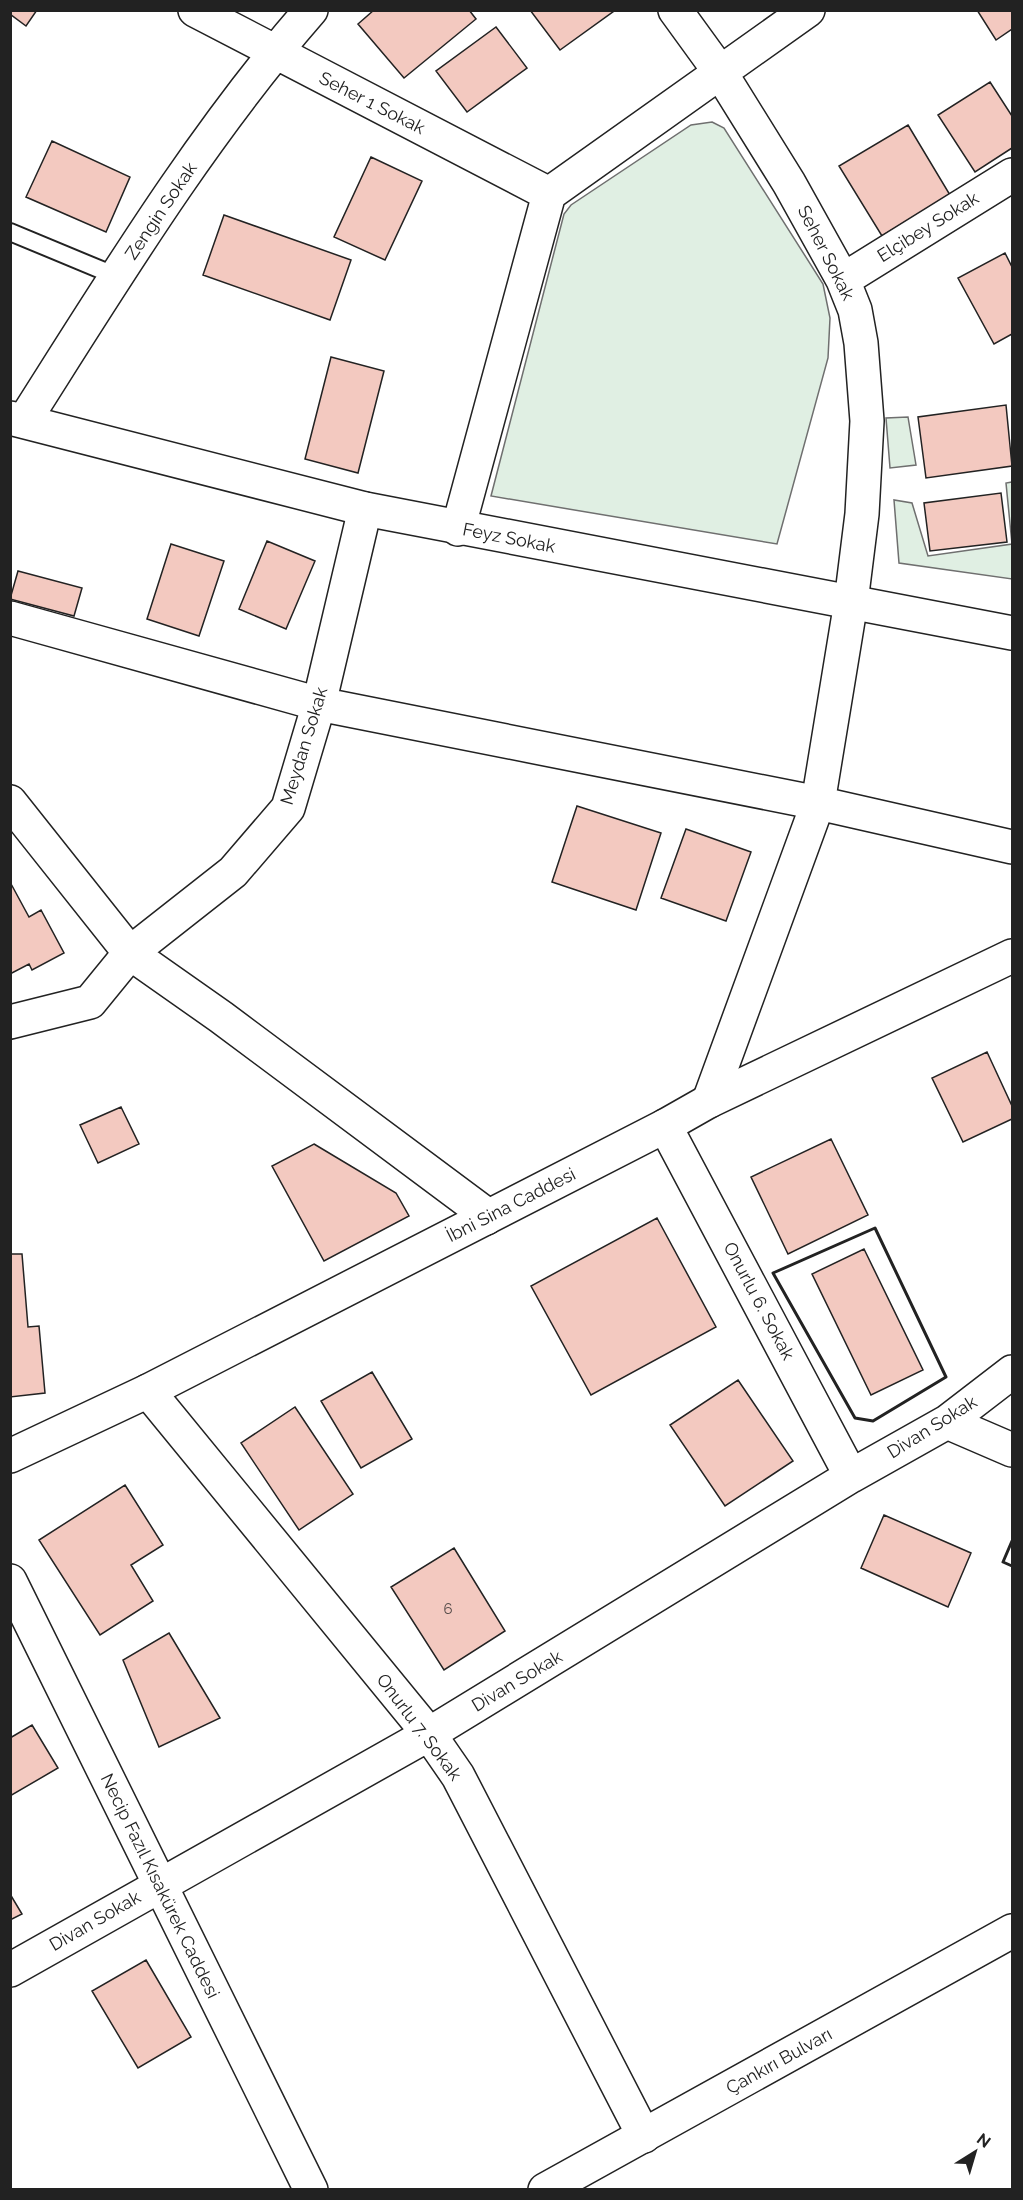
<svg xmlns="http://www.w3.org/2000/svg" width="1023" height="2200" viewBox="0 0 1023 2200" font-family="Raleway,sans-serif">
<rect width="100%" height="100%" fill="#fff"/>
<path fill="#e0efe3" stroke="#6f6f6f" stroke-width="1.5" d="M712 122 724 128 823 284 830 318 828 358 777 544 491 496 564 214 571 205 691 125Z
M908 417 916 465 890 468 886 418Z
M1012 482V579L899 563 894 500 912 503 928 556 1012 544 1006 483Z"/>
<path fill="#f3c9c0" stroke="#222" stroke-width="1.5" d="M10 10H37L26 26 10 14Z
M374 10H469L476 19 404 78 358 24Z
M530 10H614V11L560 50Z
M977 10H1012V29L996 40Z
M496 27 527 68 467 112 436 71Z
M990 82 1012 116V148L975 172 938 115Z
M908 125 950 195 882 236 839 166Z
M52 141 130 177 106 232 26 197Z
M371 157 422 181 385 260 334 237Z
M224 215 351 260 330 320 203 275Z
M1005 253 1012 267V334L994 344 958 278Z
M331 357 384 371 358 473 305 459Z
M1006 405 1012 466 926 478 918 417Z
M1001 493 1007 542 930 551 924 503Z
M267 541 315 561 286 629 239 609Z
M171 544 224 561 199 636 147 619Z
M18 571 82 588 74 616 10 599Z
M577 806 661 833 636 910 552 882Z
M686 829 751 852 726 921 661 898Z
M10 882 29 917 41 910 64 953 32 970 29 964 10 974Z
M987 1052 1012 1106V1119L963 1142 932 1078Z
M121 1107 139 1144 98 1163 80 1125Z
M831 1139 868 1215 788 1254 751 1177Z
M314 1144 396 1193 409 1216 324 1261 272 1166Z
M657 1218 716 1327 591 1395 531 1286Z
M864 1249 923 1370 871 1395 812 1274Z
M10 1254H22L28 1327 39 1326 45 1393 10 1397Z
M372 1372 412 1439 361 1468 321 1401Z
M738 1380 793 1461 725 1506 670 1425Z
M295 1407 353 1494 299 1530 241 1443Z
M125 1485 163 1545 131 1565 153 1601 100 1635 39 1540Z
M884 1515 971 1553 948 1607 861 1568Z
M454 1548 505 1631 444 1670 391 1587Z
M169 1633 220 1718 159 1747 123 1660Z
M32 1725 58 1768 10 1796V1738Z
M10 1894 22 1914 10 1920Z
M146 1960 191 2037 138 2068 92 1991Z"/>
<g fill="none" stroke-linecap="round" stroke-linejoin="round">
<defs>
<path id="service" d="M10 232 116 276"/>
<path id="minor" d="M195 10 549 194
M675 10 720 72 789 183 843 280 855 310 861 343 867 421 862 514 851 602 818 803 709 1101
M843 280 1012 175
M24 421C113 281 201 136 311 10
M458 529 549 194 808 10
M10 618 319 704 818 803 1012 847
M10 802 130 953 221 1017 480 1210 486 1218
M10 1022 90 1002 130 953 233 872 288 808 319 704 365 509
M665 1126 851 1476
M148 1391 429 1734 458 1776 644 2136
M947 1422 1012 1450
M10 1970 429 1734 851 1476 947 1422 1012 1372"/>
<path id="tertiary" d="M10 418 365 509 1012 633
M10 1456 148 1391 665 1126 709 1101 1012 956
M10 1581 311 2190"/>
<path id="secondary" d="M545 2190 1012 1931"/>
</defs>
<use href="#service" stroke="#222" stroke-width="20"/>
<use href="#minor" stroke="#222" stroke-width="36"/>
<use href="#tertiary" stroke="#222" stroke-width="36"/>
<use href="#secondary" stroke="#222" stroke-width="36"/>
<use href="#service" stroke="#fff" stroke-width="16"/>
<use href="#minor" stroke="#fff" stroke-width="33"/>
<use href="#tertiary" stroke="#fff" stroke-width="33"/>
<use href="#secondary" stroke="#fff" stroke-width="33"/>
<path stroke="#222" stroke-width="3" d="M875 1228 946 1377 873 1421 855 1418 773 1273Z
M1012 1541 1003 1562 1012 1566"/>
</g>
<g text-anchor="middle" stroke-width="4.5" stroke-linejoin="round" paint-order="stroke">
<g font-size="15" fill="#564c4a">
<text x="448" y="1614">6</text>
</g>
<g font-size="18" fill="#222" stroke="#fff">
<text transform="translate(372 103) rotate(27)" y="6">Seher 1 Sokak</text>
<text transform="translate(161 211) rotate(-56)" y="6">Zengin Sokak</text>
<text transform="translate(928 227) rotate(-32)" y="6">Elçibey Sokak</text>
<text transform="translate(826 253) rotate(63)" y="6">Seher Sokak</text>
<text transform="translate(509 538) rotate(11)" y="6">Feyz Sokak</text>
<text transform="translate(304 746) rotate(-73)" y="6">Meydan Sokak</text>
<text transform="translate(511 1205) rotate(-27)" y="6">İbni Sina Caddesi</text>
<text transform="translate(759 1301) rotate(62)" y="6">Onurlu 6. Sokak</text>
<text transform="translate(932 1427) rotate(-32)" y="6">Divan Sokak</text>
<text transform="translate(517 1681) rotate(-31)" y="6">Divan Sokak</text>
<text transform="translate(419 1727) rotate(53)" y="6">Onurlu 7. Sokak</text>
<text transform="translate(160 1886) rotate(64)" y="6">Necip Fazıl Kısakürek Caddesi</text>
<text transform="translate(95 1921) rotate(-30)" y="6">Divan Sokak</text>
<text transform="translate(779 2061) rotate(-29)" y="6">Çankırı Bulvarı</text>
</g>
</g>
<rect width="1023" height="2200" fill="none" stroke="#222222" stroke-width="24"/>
<g transform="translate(975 2152) rotate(37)" stroke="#ffffff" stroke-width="4.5" paint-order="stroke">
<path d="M0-4.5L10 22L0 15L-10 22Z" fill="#222222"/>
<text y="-9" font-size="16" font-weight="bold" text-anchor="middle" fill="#222222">N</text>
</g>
</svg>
